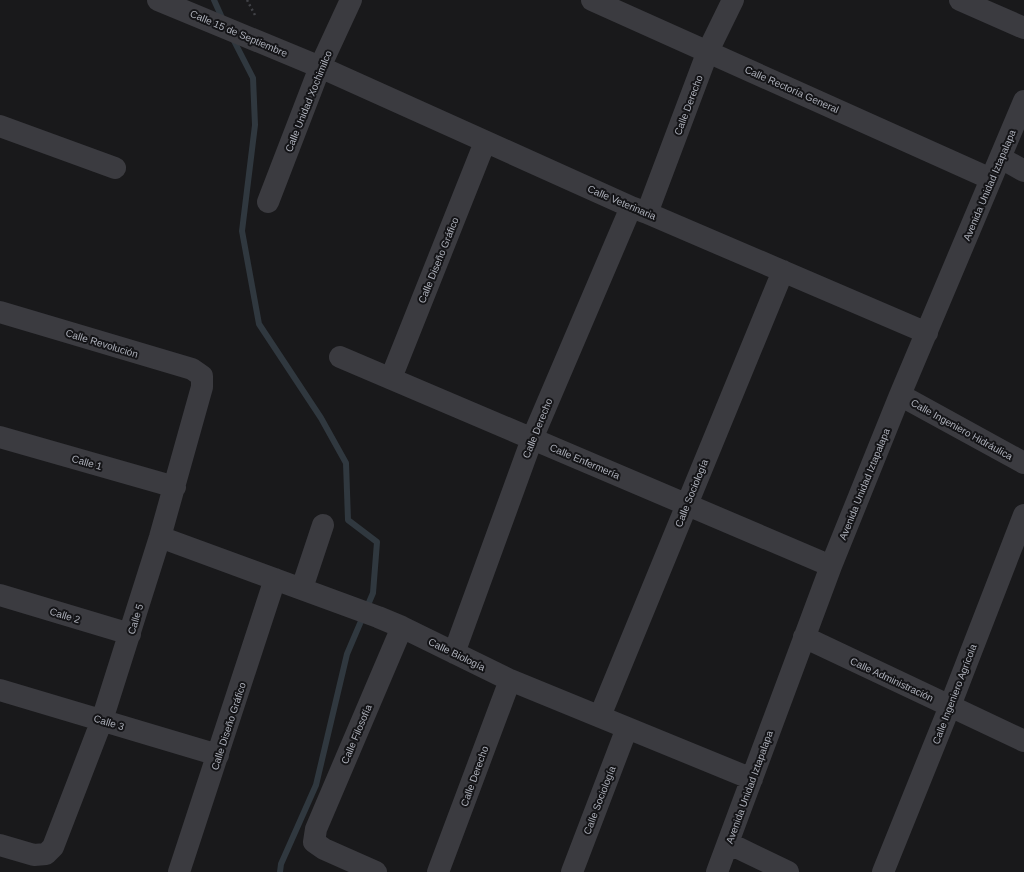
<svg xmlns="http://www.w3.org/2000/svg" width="1024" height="872" viewBox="0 0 1024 872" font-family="Arial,sans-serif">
<rect width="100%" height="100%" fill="#19191b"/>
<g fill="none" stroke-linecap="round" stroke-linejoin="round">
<path stroke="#30383f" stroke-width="6" d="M214 0 223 20
M232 37 253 78 255 125 242 231 259 324 321 418 346 463 348 520 377 542 373 593 347 654 316 785 281 864 280 872"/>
<path stroke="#414247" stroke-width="2.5" stroke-dasharray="2 3" stroke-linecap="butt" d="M247 0 256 17"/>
<path stroke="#3b3b40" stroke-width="22" d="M158 0 320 67 631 207 647 213 927 333
M592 0 991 179
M960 0 1024 28
M0 126 115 168
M1001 158 1024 171
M268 202 320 67 351 0
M647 213 708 51 733 0
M0 312 192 369 202 376V387L160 537 102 720 53 847 46 854 34 855 0 845
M340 357 831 566
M391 378 485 142
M900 395 1024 463
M0 437 175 487
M160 537 378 617 402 627 510 680 752 779
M302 588 323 525
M0 595 130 634
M804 637 1024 741
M454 653 532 439 631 207
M0 690 218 755
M600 716 783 271
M728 843 788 872
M179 872 275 579
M376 872 324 849 314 842 316 829 402 627
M438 872 510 680
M572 872 627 728
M717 872 831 566 900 395 1024 101
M883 872 950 706 1024 515"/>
</g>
<g text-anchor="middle" stroke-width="4" stroke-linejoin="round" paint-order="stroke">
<g font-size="10" fill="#adb0ba" stroke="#141417">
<text transform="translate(239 33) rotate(23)" y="4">Calle 15 de Septiembre</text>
<text transform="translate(792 89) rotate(24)" y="4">Calle Rectoría General</text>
<text transform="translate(308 101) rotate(-68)" y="4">Calle Unidad Xochimilco</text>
<text transform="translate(688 105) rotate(-69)" y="4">Calle Derecho</text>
<text transform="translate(989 185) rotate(-67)" y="4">Avenida Unidad Iztapalapa</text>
<text transform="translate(622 202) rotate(23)" y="4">Calle Veterinaria</text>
<text transform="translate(438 260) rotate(-68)" y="4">Calle Diseño Gráfico</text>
<text transform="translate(102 343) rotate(17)" y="4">Calle Revolución</text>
<text transform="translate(537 428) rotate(-68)" y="4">Calle Derecho</text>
<text transform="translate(962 429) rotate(29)" y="4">Calle Ingeniero Hidráulica</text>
<text transform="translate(585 461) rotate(23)" y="4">Calle Enfermería</text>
<text transform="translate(87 462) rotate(16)" y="4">Calle 1</text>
<text transform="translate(864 484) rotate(-68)" y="4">Avenida Unidad Iztapalapa</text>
<text transform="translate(691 493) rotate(-68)" y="4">Calle Sociología</text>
<text transform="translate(65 615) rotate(17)" y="4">Calle 2</text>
<text transform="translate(135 619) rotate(-73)" y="4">Calle 5</text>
<text transform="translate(457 654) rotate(26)" y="4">Calle Biología</text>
<text transform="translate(892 679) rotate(25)" y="4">Calle Administración</text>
<text transform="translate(954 694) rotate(-69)" y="4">Calle Ingeniero Agrícola</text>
<text transform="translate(109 722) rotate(17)" y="4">Calle 3</text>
<text transform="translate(228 726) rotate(-72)" y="4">Calle Diseño Gráfico</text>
<text transform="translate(356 734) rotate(-67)" y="4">Calle Filosofía</text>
<text transform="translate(474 776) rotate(-70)" y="4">Calle Derecho</text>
<text transform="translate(749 787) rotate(-70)" y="4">Avenida Unidad Iztapalapa</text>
<text transform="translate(599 800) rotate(-69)" y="4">Calle Sociología</text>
</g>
</g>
</svg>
